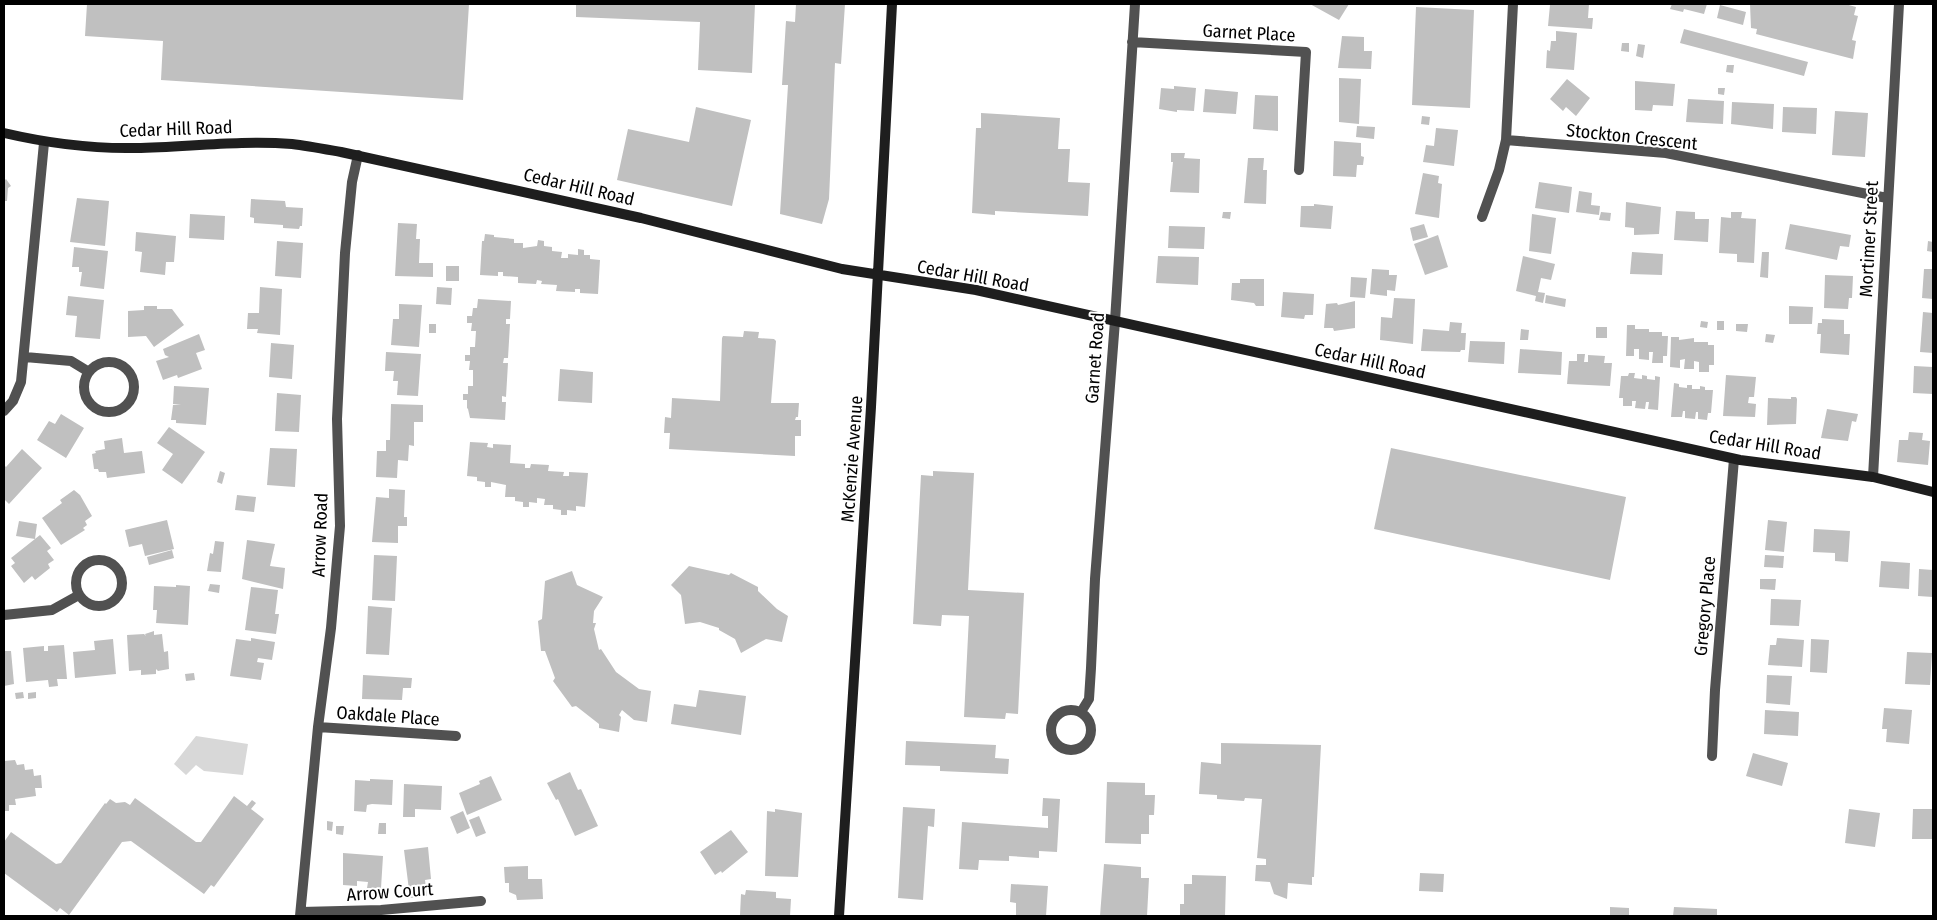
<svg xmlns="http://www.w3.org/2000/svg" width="1937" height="920" viewBox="0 0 1937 920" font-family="'Fira Sans Condensed',sans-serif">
<rect width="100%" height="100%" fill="#fff"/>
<path fill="#d8d8d8" d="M196 736 248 744 243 775 204 771 196 765 186 775 174 764Z"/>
<path fill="#c0c0c0" d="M87 4H469L463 100 161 80 163 41 85 36Z
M576 4H755L752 73 698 70 700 22 576 17Z
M796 4H845L841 64 835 63 829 199 822 224 780 214 788 85H782L786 21 795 22Z
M1310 4H1349L1339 20Z
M1553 4H1589L1588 18H1593L1592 29 1548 26 1550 5Z
M1672 4H1707L1704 14 1684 9 1683 12 1670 9Z
M1750 4H1845L1856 7 1854 15 1858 16 1852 40 1856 41 1853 59 1756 34 1757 29 1751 28Z
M1720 5 1746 12 1743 25 1717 18Z
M1416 7 1474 10 1470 108 1412 105Z
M1684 29 1808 62 1804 76 1680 43Z
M1556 31 1577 33 1574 70 1546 68 1547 50 1550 51 1551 41H1556Z
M1342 36 1364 37V51H1372L1371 69 1338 68Z
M1622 43H1629V52L1621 51Z
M1638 44 1645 45 1643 58 1636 56Z
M1727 65H1734L1733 73 1726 72Z
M1339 78 1361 79 1359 124 1339 122Z
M1567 79 1590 98 1576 116 1566 107 1563 111 1550 99Z
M1635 81 1675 84 1673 106 1653 105 1652 111 1635 110Z
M1174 86 1196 88 1194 111 1177 110V112L1159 109 1161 88 1174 89Z
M1718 88H1725L1724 95 1718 94Z
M1205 89 1238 92 1236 114 1203 112Z
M1255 95 1278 96V131L1253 129Z
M1688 99 1724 101 1723 124 1686 122Z
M1732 102 1774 104 1773 129 1731 124Z
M696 107 751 120 732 206 617 180 628 129 689 142Z
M1783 107 1817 108 1816 134 1782 132Z
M1835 111 1868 113 1865 157 1832 155Z
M981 113 1060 118 1058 149H1070L1068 182 1090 183 1088 216 995 211V215L972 213 976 128H981Z
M1422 116 1430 117 1429 125 1421 124Z
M1357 126 1375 127 1374 139 1356 137Z
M1436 128 1458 130 1454 166 1423 162 1426 145 1434 146Z
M1334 141 1361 143V156L1364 157 1363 165H1357L1356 177 1333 176Z
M1171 153H1185L1184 158 1200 159 1199 193 1170 192 1173 162H1171Z
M1248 158H1264L1263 170H1267L1266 204 1244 203Z
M1423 173 1439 176 1438 183 1442 184 1439 218 1415 214Z
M6 179 11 186 8 188 7 201H4V181Z
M1539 182 1572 187 1569 213 1535 208Z
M1579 191 1592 193 1591 205 1600 206 1599 215 1576 212Z
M77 198 109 201 105 246 70 242Z
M251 199 285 201 286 207 303 208 302 226H300L299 229 283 228V225L254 223V218L250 217Z
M1626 202 1661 207 1659 234 1634 235V228L1625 227Z
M1314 204 1333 206 1331 229 1300 227 1301 206H1314Z
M1676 211 1695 212V219H1709L1708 242 1674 240Z
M1223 212H1231L1230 219 1222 218Z
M1601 212 1611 213 1610 221 1599 220Z
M1731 212H1742L1741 218 1756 219 1754 263 1737 262V254L1719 253 1721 217 1731 218Z
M190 214 225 216 224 240 189 238Z
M1532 214 1556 218 1551 254 1529 251Z
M398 223 417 224 416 239H420L419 263H433V277L395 276Z
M1424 224 1428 237 1413 241 1410 228Z
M1790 224 1851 235 1849 247 1840 246 1837 260 1785 249Z
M1169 226 1205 227 1204 249 1168 248Z
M136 232 176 236 174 262H166L165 275 140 272 142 252 135 251Z
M485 234 494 235V237L514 239V243H523V248L537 246 538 240 544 241V246L552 247V251L562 252 561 258H568V254L578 255V249L584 250V255H590V259L600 260 598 294 580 293V289H575V292L556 291 557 285 541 284 542 281 537 280 536 284 518 283V277L503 276V272H498V276L480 275 482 241H484Z
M1438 235 1448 267 1425 275 1414 244Z
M277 241 303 243 301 278 275 276Z
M1928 241 1933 242V252L1927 251Z
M74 247 108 251 104 289 80 286 82 272H79V267H72Z
M1632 252 1663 254 1662 275 1630 274Z
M1762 252H1769L1768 278 1760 277Z
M1158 256 1199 257 1198 285 1156 283Z
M1523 256 1555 264 1551 280 1541 278 1538 292 1545 293 1543 303 1535 301 1536 296 1516 291Z
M446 266H459V281H446Z
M1372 269 1389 270V275H1397L1395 291 1387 290V296L1370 294Z
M1924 269H1933V299L1922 298Z
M1825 275 1853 276 1852 298H1849L1848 309 1824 308Z
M1351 277 1367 278 1365 298 1350 297Z
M1240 279H1264V306H1256L1254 303 1231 300 1232 283H1240Z
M260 287 282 289 280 335 257 333 258 329H247L248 313H259Z
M437 287 452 288 451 305 436 304Z
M1283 292 1314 294 1313 315H1305L1304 319 1281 317Z
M1546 295 1566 299 1565 307 1545 303Z
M68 296 104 300 100 339 75 337 77 316 66 315Z
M1394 298 1415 299 1413 344 1380 340 1381 317 1392 318Z
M478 299 511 301 510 319H506V324H510L508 358H504L503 363H508L506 397 502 396V402H506L505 420 470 418 468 409 467 408V400H463V394H468V386H473V370H469L470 361H465V355H470V347H475L476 331H471L472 323H467V316H472L473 308H477Z
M1355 301V328L1334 331 1333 328H1324L1326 304 1337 303 1338 305Z
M399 304 422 305 419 347 391 345 393 319H399Z
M144 306H157V309H172L184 325 154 347 146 336 128 337V311L144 310Z
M1789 306 1813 307 1812 324H1789Z
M1923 312 1933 313V353L1920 352Z
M1822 319 1844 320V334H1850L1849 355 1820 353 1821 334H1817L1818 323H1822Z
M1701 321 1708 322 1707 328 1700 327Z
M1717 321H1724V330H1717Z
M1450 322 1462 323 1461 333H1466L1465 350H1461L1460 352 1421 351 1423 329 1449 331Z
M429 324H436V333H429Z
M1736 324H1748L1747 332 1736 331Z
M1627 325H1635V329H1649V332H1662V336H1668L1667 356H1663V363H1652L1653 352H1649V360L1639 359V349H1634V356H1626Z
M1596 327H1607V338H1596Z
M1521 329 1529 330 1528 340H1520Z
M744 331 759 332 758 338 774 339 776 341 771 403H799L798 417H796L795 420H801V436H795V456L669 449 670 433H664L665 417 671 418 672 398 720 401 722 338 723 336 743 337Z
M199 334 205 350 196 353 202 369 178 378 177 375 163 380 156 361 169 357 165 355 163 349Z
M1766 334 1775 335 1773 343 1765 342Z
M1671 337H1679V340L1694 338V342H1708V345H1714V365H1709V372H1699V362L1694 361V369H1684L1685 359 1680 360V368L1670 367Z
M1470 341 1505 342 1504 364 1468 362Z
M271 343 294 345 292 379 269 377Z
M1520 349 1562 352 1561 375 1518 373Z
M386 352 421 354 418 396 397 395 398 381H393L394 371H385Z
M1577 354H1585L1584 362H1588V355L1605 356 1604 363H1612L1610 386 1567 384 1569 361H1577Z
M1914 366 1933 367V394L1913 393Z
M560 369 593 372 592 403 558 401Z
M1629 373H1635L1634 378 1642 379V375L1647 376V379L1655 380V376L1660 377 1658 410 1648 409 1649 402H1646L1645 409 1635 408 1636 401H1632V406H1623V398H1619L1621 376H1628Z
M1726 375 1756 377 1754 397H1749L1748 403 1756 404 1755 417 1723 416Z
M1674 383 1679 384V387L1687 388V385H1692V389H1700V386L1705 387V390H1713L1711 413H1708L1707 420 1698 419V412H1696L1695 419 1685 418V411H1683L1682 417H1671Z
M174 386 209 388 206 425 176 423V420H171L173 405 181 404H173Z
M277 393 301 395 299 432 275 431Z
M1791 397H1796L1797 399 1796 424 1767 425 1768 398 1791 399Z
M391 404 423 405V422H414V446L409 445 408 461 398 460 397 478 376 477 377 451H386V440H390Z
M1827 409 1858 414 1856 422 1852 421 1848 441 1821 438Z
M61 414 84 428 66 458 37 440 49 421 55 424Z
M169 427 205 452 182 484 162 470 173 454 157 443Z
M1909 432 1923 433 1922 440 1930 441 1928 465 1897 462 1899 440H1908Z
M122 438 124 453 142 451 145 473 107 478 106 472H99L98 469H94L92 454 96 453 95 451 105 449 104 441Z
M470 442 488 443 487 447 493 448V444L511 445 510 463 525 464V468H530L531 464 549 465 548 471 564 472 563 476H569V472L588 473 585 507 576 506V511L567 510V515H561V510L553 509V505H544L545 499 537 498V503L529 502V507H523V502L515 501V497H505L506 485 491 482V487H485V482L477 481V477L467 476Z
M270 448 297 449 295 487 267 485Z
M1391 448 1626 497 1610 580 1374 529Z
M22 449 42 468 9 504 4 499V465L6 467Z
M220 471 225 473 222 484 217 482Z
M933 471 974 473 968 590 1024 593 1018 714 1006 713 1005 719 964 717 969 616 942 615 941 626 913 624 921 475 933 476Z
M389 489 405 490 404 517H407V526H398V543L372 542 376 497 389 498Z
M74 490 80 495 92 516 85 521 87 525 83 528 85 530 61 545 42 518 62 503 60 500Z
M237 495 256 497 254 512 235 510Z
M167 520 174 549 145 556 142 544 129 547 125 530Z
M1768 520 1787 522 1784 552 1765 550Z
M19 521 37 524 35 539 16 536Z
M1814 529 1850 531 1848 562 1835 561V553L1813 552Z
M40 535 51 548 47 551 54 560 48 564 50 568 35 580 32 576 24 583 11 566 15 563 11 558Z
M247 540 275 544 270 566 285 568 283 589 242 579Z
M215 541 224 542 221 572 207 571 210 553 213 554Z
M172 550 174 558 149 565 147 557Z
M374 555 397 556 395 601 372 600Z
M1765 555 1784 556 1783 568 1764 567Z
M1881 561 1910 563 1909 589 1879 587Z
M689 566 729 575 731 573 758 587V591L777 609 788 616 782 642 766 639 741 653 735 639 719 630V628L700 622 685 624 681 595 671 585Z
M1919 569 1933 570V597L1918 596Z
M572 571 577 585 603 597 594 611 593 623H596L594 629 599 650 601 649 616 672 639 689 651 691 647 722 634 720 622 710 619 715 621 717 619 732 599 728V724L576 706 572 707 553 681 555 678 545 651H541L538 621 542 619 545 581Z
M1760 579H1776L1775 590 1760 589Z
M210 584 220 585 219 593 208 591Z
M176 585 190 586 188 625 156 623 157 610H153L154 586 176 587Z
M251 587 278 590 275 614H279L276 634 245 630Z
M1771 599 1801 600 1799 626 1770 625Z
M368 606 392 608 389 655 366 654Z
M154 631V635L162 634 164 652 168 651 169 669 158 671 156 669V674L141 675V670L129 671 127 635 144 634 146 636 145 634Z
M251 638 275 642 272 660 258 658 257 662 264 663 261 680 230 676 236 639 251 641Z
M1777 638 1804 640 1802 667 1768 665 1770 645H1776Z
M113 639 116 674 75 678 73 652 95 650 94 641Z
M1811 639 1829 640 1827 673 1810 672Z
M64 645 67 679H57L58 686 49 687 48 680 26 682 23 648 44 646V651H48V646Z
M4 651H11L14 684 4 686Z
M1907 652 1932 653 1930 685 1905 684Z
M194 673 195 680 186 681 185 674Z
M363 675 412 678 411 688H403L402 700 362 699Z
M1767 675 1792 676 1790 705 1766 703Z
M699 690 746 696 741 735 671 724 674 704 696 707Z
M23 692 24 698 16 699 15 693Z
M36 692V698L28 699V693Z
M1884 708 1912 710 1909 744 1886 742 1887 729H1882Z
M1765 710 1799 712 1798 736 1764 734Z
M906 741 996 745 995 758 1009 759 1008 774 940 771V766L905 765Z
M1221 743 1321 745 1314 877H1312V885L1288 883 1287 899 1274 894 1270 882 1255 881 1256 865H1266V859L1257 858 1262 799 1245 798 1244 801 1217 799V795L1199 794 1201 762 1221 764Z
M1753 753 1788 763 1782 786 1746 776Z
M15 760 17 765 24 764 25 770 33 769 34 776 41 775 42 788H35L36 796 15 799 16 805H9V811H4V761Z
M570 772 578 790 581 789 598 826 575 836 558 799 556 800 547 783Z
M491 776 502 800 467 815 459 793 480 784 479 781Z
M370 779 393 780 392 805 372 804 367 805 366 812 354 811 355 780 370 781Z
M1107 782 1145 783V795H1155L1154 815H1149V834H1141V844L1105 843Z
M404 784 442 786 441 810 415 809V817H403Z
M234 796 247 806 252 800 256 803 251 809 264 819 214 887 211 885 204 894 131 841 122 842 69 915 60 908 57 912 4 873V842L11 832 56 864 61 863 105 803 106 804 110 799 116 803 125 802 130 805 135 798 196 842H201Z
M1043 798 1060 799 1057 852 1039 851V858L1009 856V861L979 860 978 870 959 869 962 822 1048 828V816H1042Z
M903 807 935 809 934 827 928 826 923 900 898 898Z
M775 809 802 813 798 877 765 876 767 811 775 812Z
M1849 809 1880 813 1875 847 1845 843Z
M1913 809H1933V839H1912Z
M463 811 470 828 457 834 450 817Z
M479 816 486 833 476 837 469 820Z
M327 821 333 822 332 831 327 830Z
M379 823H386V834H378Z
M336 826H344L343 835 336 834Z
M731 830 748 852 722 873 721 871 715 875 700 852Z
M428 847 431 879 425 880 427 896 410 898 404 850Z
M343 853 383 856 381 888H367L368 882 357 881V886L343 885Z
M1104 864 1141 867V878H1149L1147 916H1100Z
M528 866V879H542L543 899 517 900 516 895 509 892V883H505L504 867Z
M1420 873 1444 874 1443 892 1419 891Z
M1192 875 1226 876 1225 916H1180V904H1184V884H1192Z
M1011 884 1048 886 1046 916H1016V903L1010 902Z
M746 890 776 892V898L791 899 790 916H742L740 915 741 894 745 895Z
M1610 907 1629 908V916H1610Z
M1674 907 1717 909V916H1673Z"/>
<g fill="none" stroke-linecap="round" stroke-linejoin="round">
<path stroke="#515151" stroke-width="10" d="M1132 42 1306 52 1299 170
M1506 140 1666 153 1887 198
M1482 217 1499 170 1506 140 1513 4
M25 357 71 361 89 372
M84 387a25 25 0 1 1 50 0a25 25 0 1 1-50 0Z
M4 411 13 401 21 382 44 143
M1873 477 1899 4
M76 583a23 23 0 1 1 46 0a23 23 0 1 1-46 0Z
M4 615 52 610 79 595
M1051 730a20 20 0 1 1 40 0a20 20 0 1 1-40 0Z
M1081 712 1089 699 1091 668 1095 579 1115 321 1135 4
M318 727 456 736
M1712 756 1715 690 1734 459
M301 912 381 910 481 901
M300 916 318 727 331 628 340 526 337 419 345 253 352 182 358 155"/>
<path stroke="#1e1e1e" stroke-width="10" d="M4 133C47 143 91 149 136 148 188 147 240 140 292 144 308 146 324 149 341 152L641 218 842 269 976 290 1740 460 1873 477 1933 492
M839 916 871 407 892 4"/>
</g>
<g text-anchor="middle" stroke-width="4" stroke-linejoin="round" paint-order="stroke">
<g font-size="18" fill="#000" stroke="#fff">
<text transform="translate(1249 33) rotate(3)" y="6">Garnet Place</text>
<text transform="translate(176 129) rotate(-2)" y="6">Cedar Hill Road</text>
<text transform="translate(1632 137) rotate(6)" y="6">Stockton Crescent</text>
<text transform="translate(579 187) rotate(13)" y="6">Cedar Hill Road</text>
<text transform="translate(1869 239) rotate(-87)" y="6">Mortimer Street</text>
<text transform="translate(973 276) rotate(10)" y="6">Cedar Hill Road</text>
<text transform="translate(1095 358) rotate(-86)" y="6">Garnet Road</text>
<text transform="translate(1370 361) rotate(12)" y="6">Cedar Hill Road</text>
<text transform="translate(1765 445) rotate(9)" y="6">Cedar Hill Road</text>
<text transform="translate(852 459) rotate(-86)" y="6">McKenzie Avenue</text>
<text transform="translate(320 535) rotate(-88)" y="6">Arrow Road</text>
<text transform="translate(1705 606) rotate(-85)" y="6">Gregory Place</text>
<text transform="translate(388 716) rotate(4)" y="6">Oakdale Place</text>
<text transform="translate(390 892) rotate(-4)" y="6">Arrow Court</text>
</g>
</g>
<rect width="1937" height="920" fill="none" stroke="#000000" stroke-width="10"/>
</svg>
